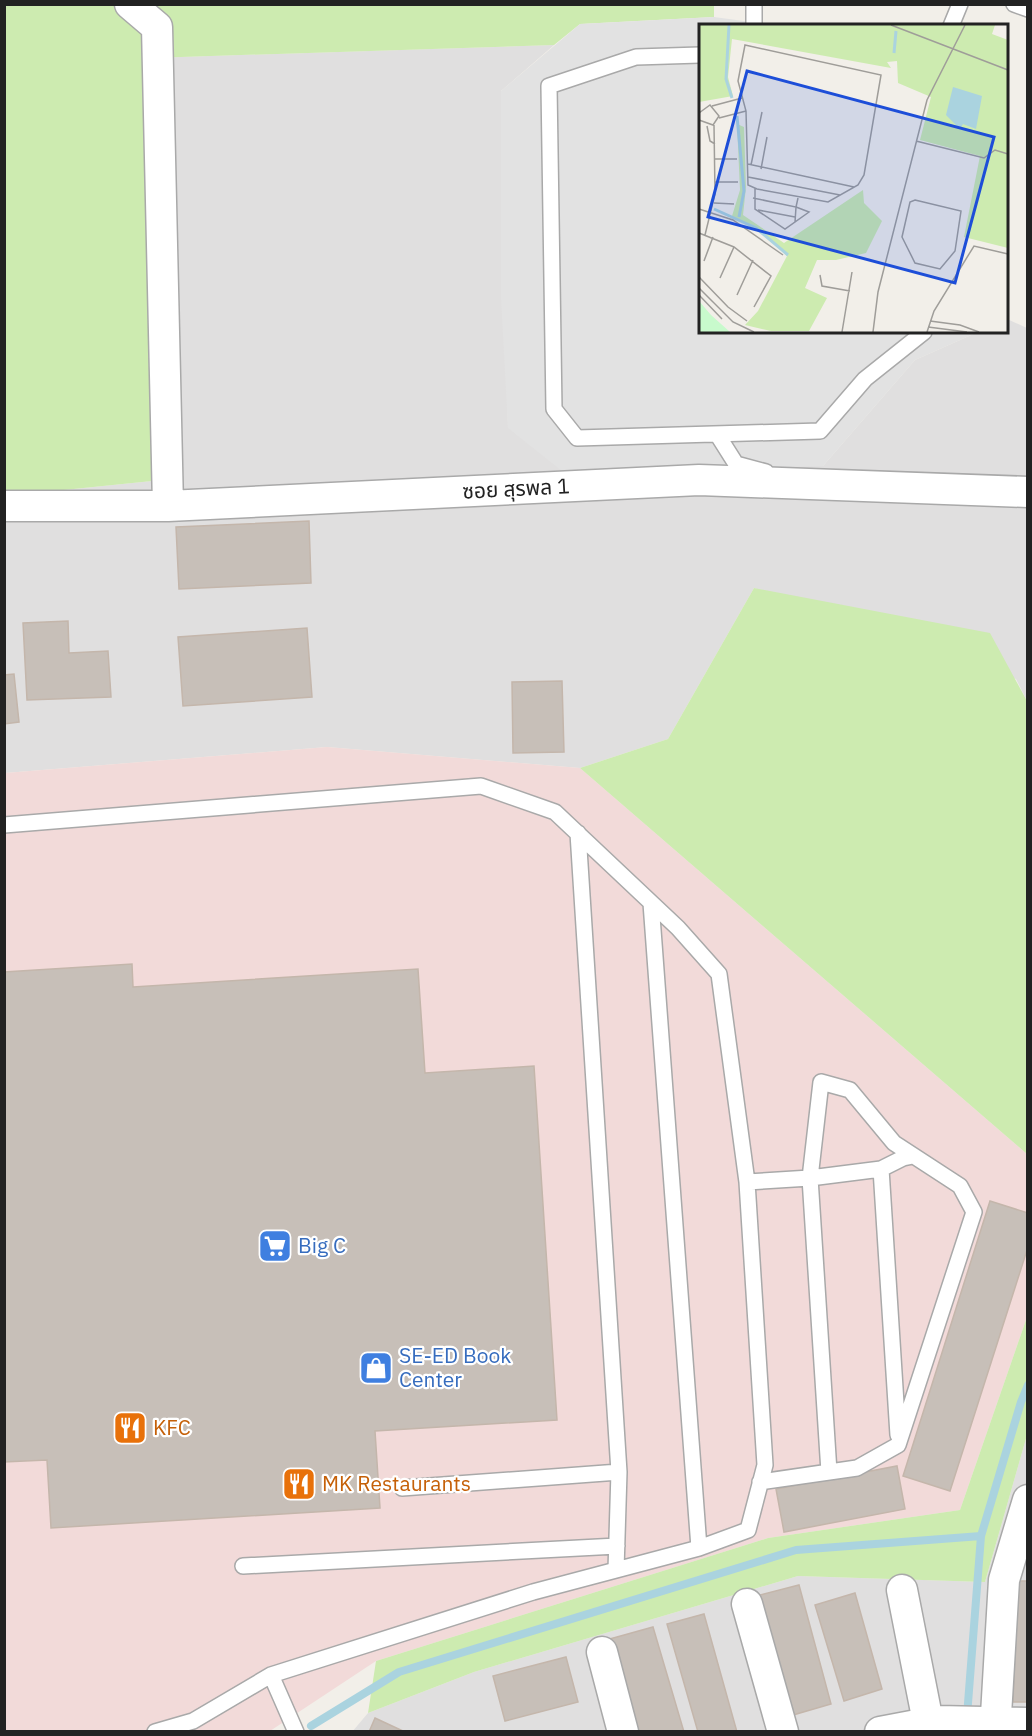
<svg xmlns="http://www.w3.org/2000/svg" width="1032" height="1736" viewBox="0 0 1032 1736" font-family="'IBM Plex Sans','Noto Sans Thai',sans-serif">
<rect width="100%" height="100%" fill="#f2efe9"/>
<path fill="#e0dfdf" d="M554 45 501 91 508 428 823 466 915 360 978 332H1006L1007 319 1027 328V701L1016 679 754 588 668 739 580 768 327 747 5 773V496L152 481 149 323 151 58Z
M1027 1435V1731L352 1732 368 1713 474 1672 798 1576 985 1582Z"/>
<path fill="#f2dad9" d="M327 747 580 768 1027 1154V1317L960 1510 768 1538 376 1661 270 1731H5V1462L47 1460 52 1528 380 1508 375 1431 557 1420 534 1066 425 1073 418 969 133 987 132 964 5 972V773Z"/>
<path fill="#cdebb0" d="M5 5H714V17L580 24 554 45 151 58 149 323 152 481 5 496Z
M754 588 990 633 1027 701V1154L580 768 668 739Z
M1027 1317V1435L985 1582 798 1576 474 1672 368 1713 376 1661 768 1538 960 1510Z"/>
<path fill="#e2e2e2" d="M714 17 773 25 700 26V332H978L915 360 823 466 562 471 508 428 501 298V91L580 24Z"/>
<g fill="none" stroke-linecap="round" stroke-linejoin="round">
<path stroke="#aad3df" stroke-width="8" d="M967 1716 981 1536 1021 1402 1028 1385
M311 1726 399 1672 796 1550 981 1536"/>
</g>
<path fill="#c7bfb8" stroke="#c4b6ab" stroke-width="1.5" d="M309 521 311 583 179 589 176 527Z
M68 621 69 653 108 651 111 697 27 700 23 623Z
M307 628 312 697 183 706 178 637Z
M14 674 19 722 4 724V675Z
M562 681 564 752 513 753 512 682Z
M132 964 133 987 418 969 425 1073 534 1066 557 1420 375 1431 380 1508 51 1528 47 1460 4 1462V972Z
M990 1201 1028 1213V1247L950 1491 903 1476Z
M897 1466 905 1509 784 1532 776 1489Z
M1018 1581H1028V1702H1013Z
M799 1585 831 1704 793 1715 760 1595Z
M855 1593 882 1689 844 1701 815 1605Z
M704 1614 737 1732H698L667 1624Z
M653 1627 684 1732H633L606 1640Z
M566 1657 578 1702 505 1721 493 1676Z
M375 1718 405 1732H369Z"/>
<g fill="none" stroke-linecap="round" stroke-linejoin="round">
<defs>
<path id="service" d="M754 4V26
M1014 4 1028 9
M951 26 960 4
M700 55 636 57 549 86 554 409 577 438 820 431 865 379 924 332
M717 434 736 464 766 472
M4 825 481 786 555 812 678 928 719 974 747 1182 765 1465 748 1530 699 1548 533 1592 271 1675 193 1721 155 1732
M578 833 619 1472 616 1570
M651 903 699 1548
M881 1169 898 1435
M747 1182 810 1178 821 1082 850 1090 894 1143 960 1186 974 1212 898 1445 857 1468 760 1482
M829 1472 810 1178 881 1169 903 1158 913 1156
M402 1488 619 1472
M243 1566 617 1546
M271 1675 296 1732"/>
<path id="minor" d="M130 4 157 27 168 506
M4 506H168L699 480 1028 492
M902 1590 928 1722
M747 1604 783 1732
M602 1652 623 1732
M880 1732 938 1721 1028 1723
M995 1732 1004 1580 1028 1500"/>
</defs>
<use href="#service" stroke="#a9a9a9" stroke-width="18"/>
<use href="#minor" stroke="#a9a9a9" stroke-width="33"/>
<use href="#service" stroke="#fff" stroke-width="15"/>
<use href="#minor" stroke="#fff" stroke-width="30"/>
</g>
<defs>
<symbol id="supermarket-square" viewBox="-11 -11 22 22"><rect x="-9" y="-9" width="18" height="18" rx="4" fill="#3f7fe0" stroke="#fff"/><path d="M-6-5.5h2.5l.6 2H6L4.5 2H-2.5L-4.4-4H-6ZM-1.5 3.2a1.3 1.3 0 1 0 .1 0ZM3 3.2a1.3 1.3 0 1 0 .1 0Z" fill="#fff"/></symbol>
<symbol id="shop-square" viewBox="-11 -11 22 22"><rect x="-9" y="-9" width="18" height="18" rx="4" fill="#3f7fe0" stroke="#fff"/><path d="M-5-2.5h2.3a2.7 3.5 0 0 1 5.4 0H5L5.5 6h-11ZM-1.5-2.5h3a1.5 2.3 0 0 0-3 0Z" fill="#fff"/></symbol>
<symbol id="restaurant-square" viewBox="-11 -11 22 22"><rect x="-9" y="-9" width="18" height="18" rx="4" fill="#e8710a" stroke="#fff"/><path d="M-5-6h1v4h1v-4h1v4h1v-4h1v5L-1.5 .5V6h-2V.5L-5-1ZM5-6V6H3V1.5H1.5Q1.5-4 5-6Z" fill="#fff"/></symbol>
</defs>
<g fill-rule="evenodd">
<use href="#supermarket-square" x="256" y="1227" width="38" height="38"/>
<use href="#shop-square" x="357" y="1349" width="38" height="38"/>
<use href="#restaurant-square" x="111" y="1409" width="38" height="38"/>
<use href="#restaurant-square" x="280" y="1465" width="38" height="38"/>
</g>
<g text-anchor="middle" stroke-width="4.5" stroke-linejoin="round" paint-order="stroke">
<g font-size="21" fill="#222" stroke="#fff">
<text transform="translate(516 489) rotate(-3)" y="7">ซอย สุรพล 1</text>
</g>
<g font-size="21" fill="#366cbe" stroke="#fff" text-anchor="start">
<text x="298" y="1253">Big C</text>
<text x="399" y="1363">SE-ED Book<tspan x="399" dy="24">Center</tspan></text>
</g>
<g font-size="21" fill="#c56008" stroke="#fff" text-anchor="start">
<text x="153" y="1435">KFC</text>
<text x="322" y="1491">MK Restaurants</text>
</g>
</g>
<g transform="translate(699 24)">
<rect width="309" height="309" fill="#f2efe9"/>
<path d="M0 1H296L293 10 309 16V224L265 213 281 132 221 116 232 73 199 59 198 37 188 38 192 44 33 15 29 53 34 72 0 78ZM38 100 45 103 47 163 44 191 85 219 164 166 165 179 183 197 167 229 137 236H118L106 264 128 274 110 307H72L46 301 59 287 88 232 68 213 33 192 41 166Z" fill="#cdebb0"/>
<path d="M0 277 12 291 31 308H0Z" fill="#c8facc"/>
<path d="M254 63 283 72 277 105 264 100 261 105 247 91Z" fill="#aad3df"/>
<path fill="none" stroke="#aad3df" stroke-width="3" d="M30 1 27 55 33 74M195 29 197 7M38 92 45 167 40 193M15 185 57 204 89 231"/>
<path fill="none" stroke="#9f9d99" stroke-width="1.5" d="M192 1 309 46M46 21 182 51 165 151 159 161 129 178 58 165 49 161 47 87 39 57ZM13 82 43 74M0 89 11 81 20 92 14 101 0 96M20 94 47 87M8 102 11 117 16 120M217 117 285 134 296 126 309 130M16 135H38M49 140 155 163M52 141 63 88M62 145 68 113M49 153 141 171M16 158H39M56 164V185L86 205 110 188 97 183 99 174M54 174 97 183 96 198M216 176 262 187 256 227 241 245 216 239 203 213 211 178ZM15 179 35 180M0 185 34 196 84 231M59 186 96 193M0 209 35 223 72 252 55 283M6 211 16 170 15 101M5 237 14 213M121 251 123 262 151 267M0 253 29 283 48 297M21 254 35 223M0 264 34 298 55 308M0 271 23 295M38 271 54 236M231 297 261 301 280 308M229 303 268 308M143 308 153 248M174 308 179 268 228 76 266 1M228 308 235 287 275 222 309 230"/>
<path fill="#1d4ed8" fill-opacity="0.15" stroke="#1d4ed8" stroke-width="3" d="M48 47 295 113 256 259 9 193Z"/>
<rect width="309" height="309" fill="none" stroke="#222" stroke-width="3"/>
</g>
<rect width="1032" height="1736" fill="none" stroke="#222222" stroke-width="12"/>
</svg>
